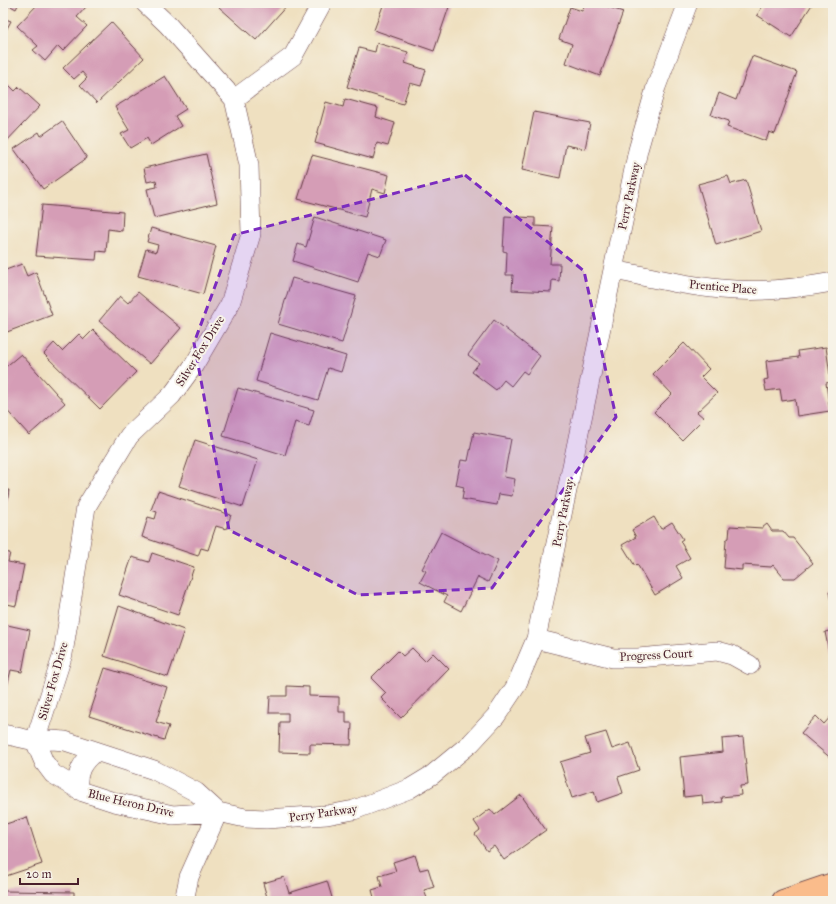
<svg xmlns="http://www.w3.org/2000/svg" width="836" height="904" viewBox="0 0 836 904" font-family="'IM FELL Great Primer',serif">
<rect width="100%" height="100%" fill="#f7f3e8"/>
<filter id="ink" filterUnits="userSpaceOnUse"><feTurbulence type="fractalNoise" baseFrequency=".025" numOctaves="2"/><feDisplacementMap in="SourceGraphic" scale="8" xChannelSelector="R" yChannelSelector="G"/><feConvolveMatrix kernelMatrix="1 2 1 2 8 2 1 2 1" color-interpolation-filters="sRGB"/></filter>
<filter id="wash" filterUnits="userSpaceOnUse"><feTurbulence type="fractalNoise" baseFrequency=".012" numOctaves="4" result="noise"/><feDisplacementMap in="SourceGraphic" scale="16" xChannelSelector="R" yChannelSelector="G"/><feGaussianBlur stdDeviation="0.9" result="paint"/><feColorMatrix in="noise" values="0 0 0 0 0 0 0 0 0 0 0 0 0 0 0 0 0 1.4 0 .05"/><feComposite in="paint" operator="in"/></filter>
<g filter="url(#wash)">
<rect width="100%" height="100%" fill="#efe0c0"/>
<g id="blocks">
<path fill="#d59db6" d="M3 3H19L16 9 9 5 3 18 11 21 4 34H3Z
M39 3H81L86 7 77 17 87 26 63 51 58 46 45 61 33 50 38 46 17 26Z
M223 3H289L256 40 219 7Z
M384 3 450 4 434 51 374 30Z
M585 3H597L623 12 600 76 566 63 572 44 559 39 570 7 582 11Z
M765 3H813L791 37 757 15Z
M111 22 144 58 97 103 80 85 87 78 82 72 74 79 63 68Z
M377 43 408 52 405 63 426 70 421 86 410 83 403 104 347 87 359 48 375 52Z
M752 56 797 72 775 134 769 132 766 141 727 127 729 121 711 115 719 93 736 100Z
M165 76 186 109 175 116 181 126 151 145 147 138 130 148 121 134 129 130 115 107Z
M3 79 15 91 19 87 40 106 3 145Z
M345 99 378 108 376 117 395 123 388 146 377 143 373 159 315 143 326 102 343 107Z
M534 112 590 123 585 149 566 145 560 178 522 170Z
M62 121 87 158 43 189 14 149 39 132 41 136Z
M206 154 217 203 154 218 147 189 157 187 156 180 147 182 144 168Z
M312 155 389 175 385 193 372 189 365 217 298 199Z
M728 176 731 184 746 180 761 231 716 245 698 184Z
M42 205 123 212 122 231 108 229 106 252 97 251 96 260 36 256Z
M505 216 535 218V226L553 227 550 264H560L559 281 552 280 551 292 512 290 513 275H506L507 252 503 251Z
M315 217 386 240 380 256 368 252 358 282 293 261 298 244 306 247Z
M151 228 216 246 203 294 138 276 146 249 156 252 158 245 147 242Z
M22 264 27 276 36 272 52 315 7 332 3 321V271Z
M292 278 356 296 342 343 278 324Z
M138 292 181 328 150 364 99 321 120 296 128 303Z
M494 320 540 356 527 374 523 371 511 386 504 380 496 390 472 372 479 363 468 355Z
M93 330 136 372 100 409 44 354 54 343 62 351 79 334 84 339Z
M270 333 346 356 341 372 328 368 318 400 256 381Z
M684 343 709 369 701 377 717 393 697 412 704 418 682 440 654 412 672 394 653 374Z
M826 347 831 382 826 383 830 411 797 416 795 399 782 401 780 389 766 391 764 380 768 379 766 361 799 357 798 351Z
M21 354 65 403 29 435 3 406V369Z
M238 388 314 410 309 426 295 422 285 455 223 436Z
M474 432 511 439 504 477 515 479 512 496 499 494 497 505 462 499 464 487 456 485 461 460 468 461Z
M195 440 258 460 243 507 179 486Z
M3 490H9L4 523H3Z
M158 491 231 515 226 529 216 526 208 550 201 548 198 556 142 537 148 517 155 519 157 512 151 510Z
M654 517 661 529 672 522 683 539 680 541 690 558 676 566 683 578 655 595 637 564 635 566 622 545 636 537 632 530Z
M767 524 772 531H783L789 538H793L813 563 795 578H784L773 565 771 567 742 565V570L724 568 726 540 729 538 730 526 762 528Z
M441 532 498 561 488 582 478 577 461 611 444 602 447 596 420 582 426 571 422 569Z
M3 552 10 553 8 562 24 565 16 606 3 603Z
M152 553 194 567 178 615 119 595 132 557 149 562Z
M833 591V607H832L829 592Z
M119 606 184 630 168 677 104 656Z
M3 624 30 630 22 672 11 670 7 686 3 685Z
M833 630V666H832L825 632Z
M412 648 425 661 433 653 449 669 401 718 381 698 386 693 371 678 398 651 403 656Z
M105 668 167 687 156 722 169 726 164 740 89 716Z
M287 686 309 687V696L339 697V712H346V723H352L351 745 310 744V753L279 752 280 722H288V713H269L270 696H287Z
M833 714V760L801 733 816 716 824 724Z
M606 732 612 749 630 743 639 770 618 777 623 793 597 802 594 791 572 798 560 762 590 753 585 738Z
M743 737 748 785 740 786 741 795 721 797 722 802 703 804 702 795 684 797 680 757 723 752 722 739Z
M521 795 546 830 504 860 494 846 487 851 475 834 480 830 474 821 490 809 495 815Z
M27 817 42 864 3 877V825Z
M415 855 420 870 428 868 434 887 424 890 428 901H375L372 890 382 887 379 876 396 871 393 862Z
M284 877 289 893 327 881 333 901H268L263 883Z
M3 891 74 892V901H3Z"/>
</g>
</g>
<g filter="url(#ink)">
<use href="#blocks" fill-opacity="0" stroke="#633c41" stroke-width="1"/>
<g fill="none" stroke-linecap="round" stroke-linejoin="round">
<defs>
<path id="minor" d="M234 99 293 56 322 3
M614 270C654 278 694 288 735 290 768 292 800 288 833 282
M536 639 613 658H638L717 651 732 655 750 665
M3 734 35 741 52 740 65 741 154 770 196 792 218 812
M35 741 44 762 53 774 83 792 114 802 173 815 218 812 245 818 266 819 327 815 354 810 409 789 432 775 471 743 496 716 516 686 536 639 638 150 656 87 688 3
M35 741 63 654 86 507 129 436 172 395 194 365 230 304 251 234 249 165 234 99 168 25 145 3
M78 790C76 772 82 762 96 751
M184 901 189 877 218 812"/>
<path id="major" d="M783 901 833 884"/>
</defs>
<use href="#minor" stroke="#633c41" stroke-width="20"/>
<use href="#major" stroke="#633c41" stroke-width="24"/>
<use href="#minor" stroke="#fff" stroke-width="19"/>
<use href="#major" stroke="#fabc8b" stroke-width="22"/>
</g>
</g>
<path fill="#7b2cbf" fill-opacity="0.2" stroke="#7b2cbf" stroke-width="3" stroke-dasharray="8 5" stroke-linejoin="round" d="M465 175 584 271 616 417 492 588 358 595 229 530 194 343 234 235Z"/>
<g text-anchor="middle" stroke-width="4" stroke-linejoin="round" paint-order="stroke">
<g font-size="12" fill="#4a1f2b" stroke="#f7f3e8">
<text transform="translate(629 196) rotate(-78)" y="4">Perry Parkway</text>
<text transform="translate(723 287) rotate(5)" y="4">Prentice Place</text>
<text transform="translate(200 351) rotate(-58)" y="4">Silver Fox Drive</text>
<text transform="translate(563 513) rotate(-79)" y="4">Perry Parkway</text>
<text transform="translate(656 655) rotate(-3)" y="4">Progress Court</text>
<text transform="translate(53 681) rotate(-74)" y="4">Silver Fox Drive</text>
<text transform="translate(131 803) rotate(13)" y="4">Blue Heron Drive</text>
<text transform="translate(323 813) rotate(-8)" y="4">Perry Parkway</text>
</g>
</g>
<rect width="836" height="904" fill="none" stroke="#f7f3e8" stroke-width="16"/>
<path d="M20 878v6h58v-6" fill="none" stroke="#4a1f2b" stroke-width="2"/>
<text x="26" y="878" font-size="12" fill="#4a1f2b" stroke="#f7f3e8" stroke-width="3" paint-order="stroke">20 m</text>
</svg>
